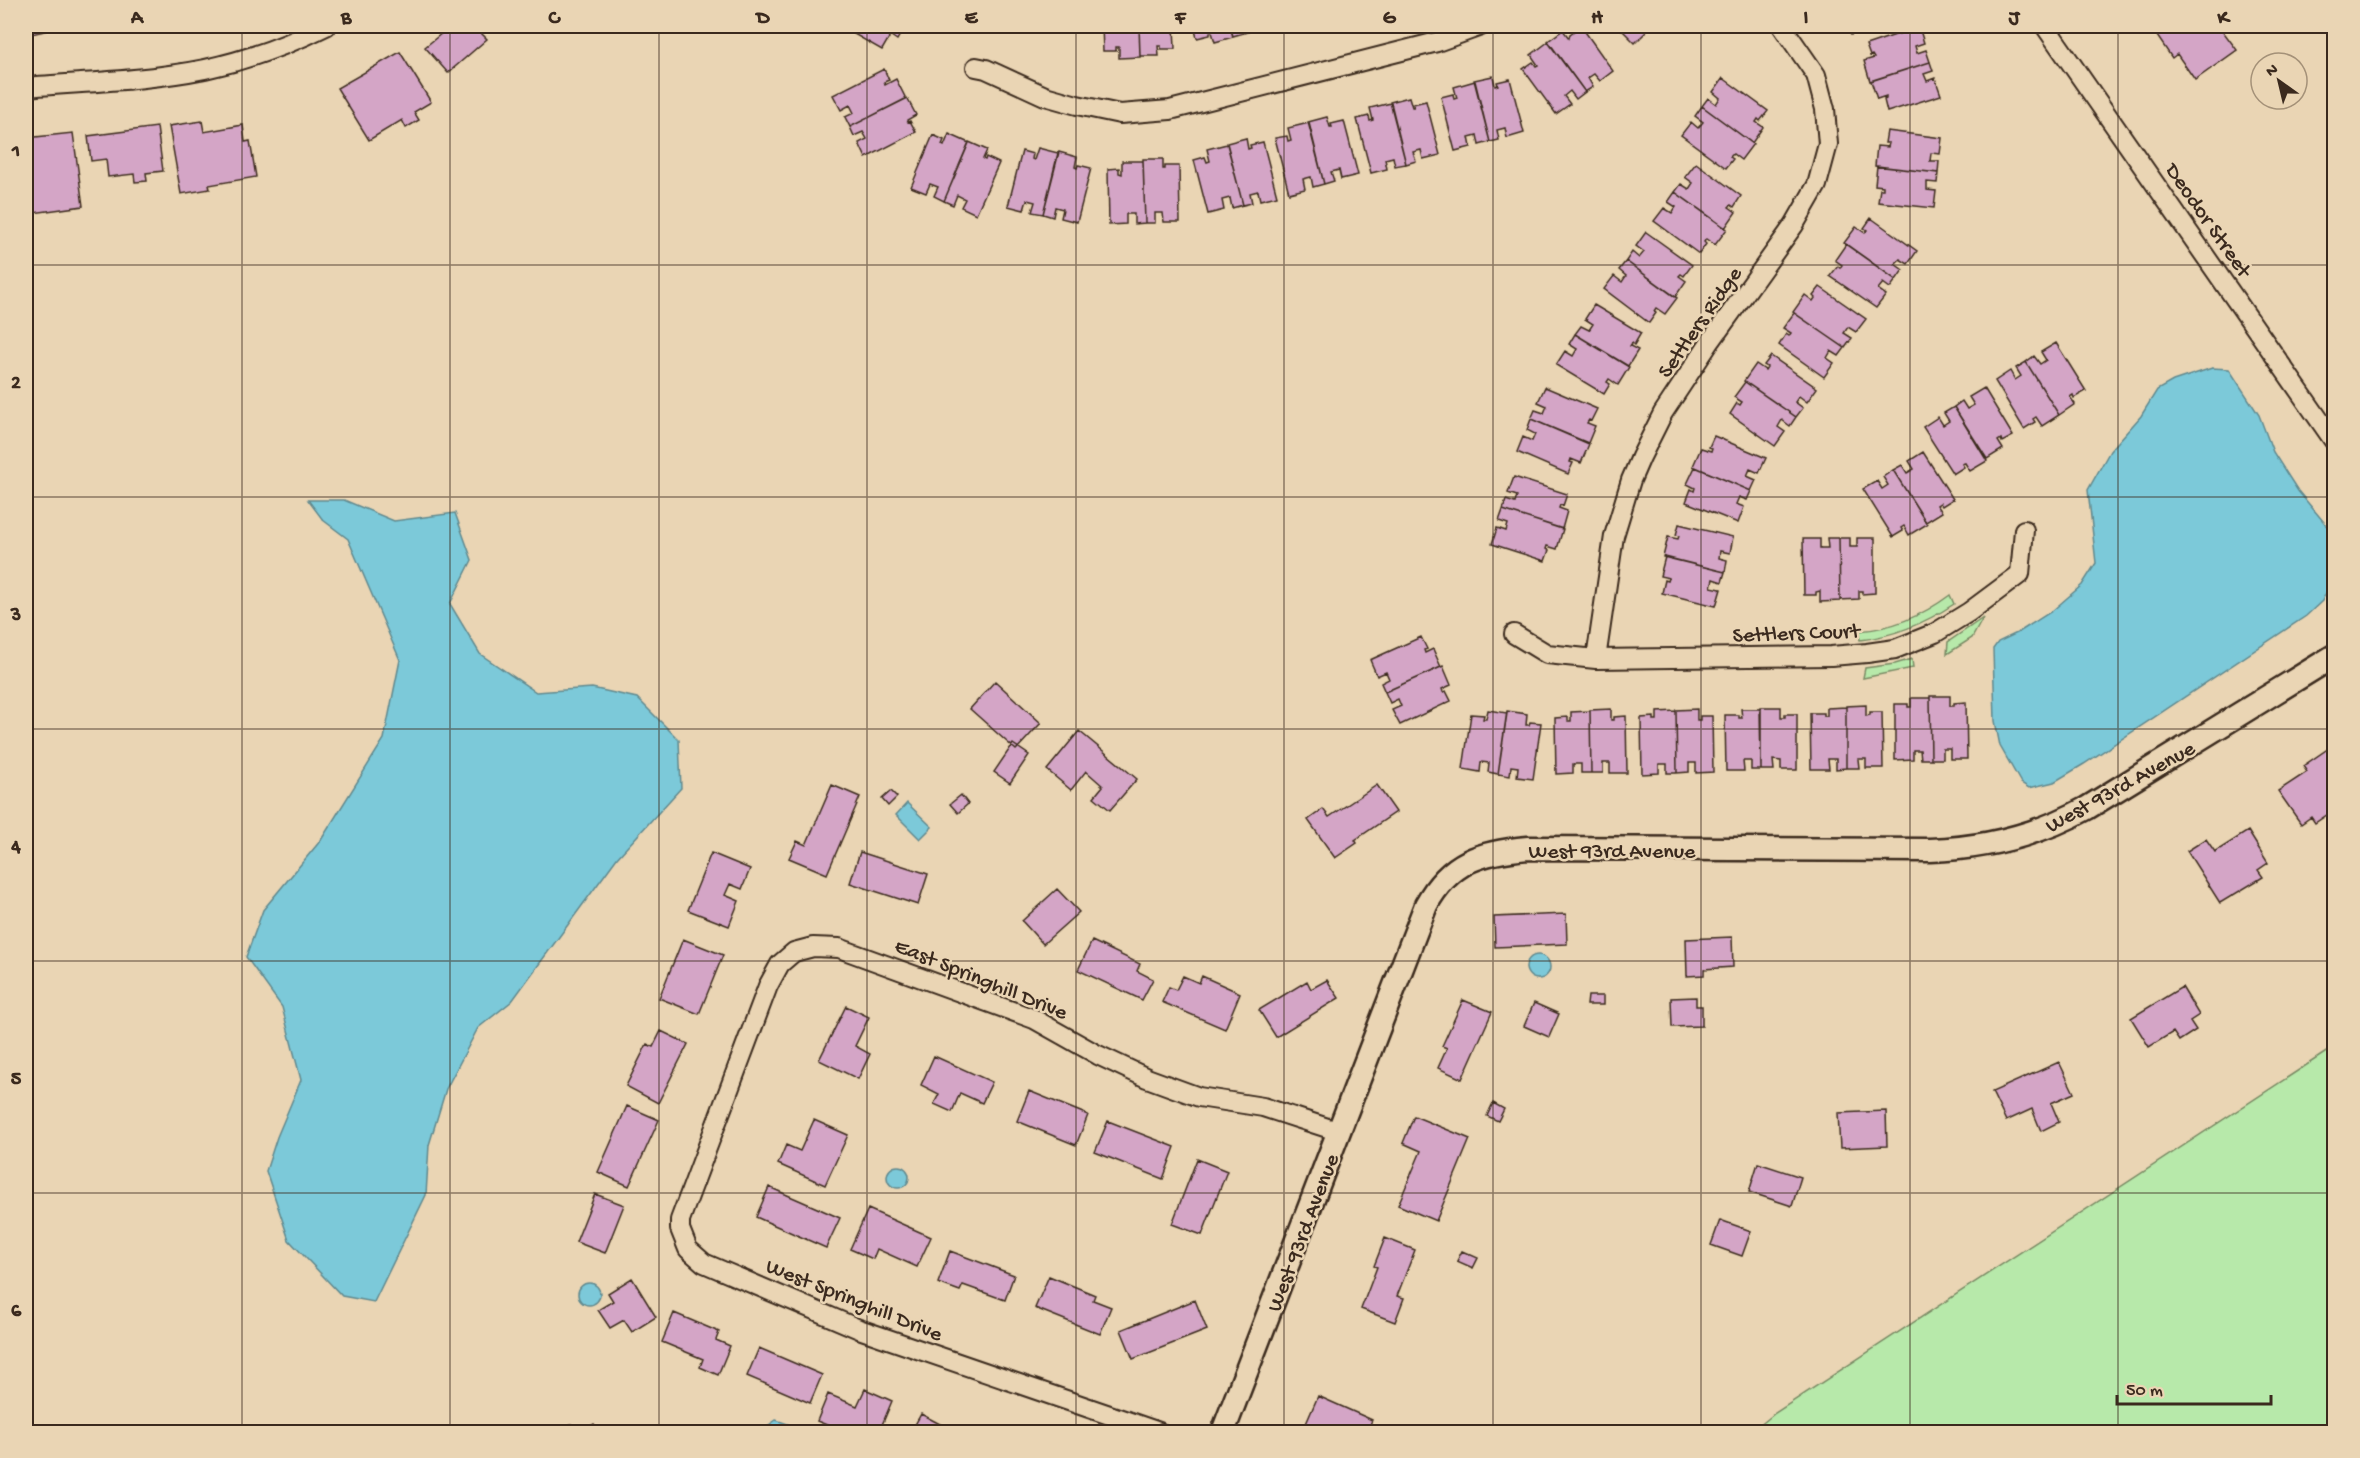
<svg xmlns="http://www.w3.org/2000/svg" width="2360" height="1458" viewBox="0 0 2360 1458" font-family="'Gochi Hand',sans-serif">
<rect width="100%" height="100%" fill="#ead5b4"/>
<filter id="ink" filterUnits="userSpaceOnUse"><feTurbulence type="fractalNoise" baseFrequency=".0167" numOctaves="2"/><feDisplacementMap in="SourceGraphic" scale="12" xChannelSelector="R" yChannelSelector="G"/><feConvolveMatrix kernelMatrix="1 2 1 2 8 2 1 2 1" color-interpolation-filters="sRGB"/></filter>
<g filter="url(#ink)">
<path fill="#b7e9aa" stroke="#798a64" stroke-width="1.5" d="M1950 595 1954 604C1924 624 1895 636 1860 640L1858 631C1893 629 1922 616 1950 595Z
M1983 618 1972 638 1947 654 1948 642Z
M1912 659 1913 668 1863 678 1865 668 1895 664Z
M2334 1047V1432H1752L1775 1413Z"/>
<path fill="#7bc9d9" stroke="#61898e" stroke-width="1.5" d="M2212 368 2229 369 2259 415 2273 452 2298 491 2334 534V576L2322 601 2306 616 2084 764 2054 782 2029 788 2021 783 2000 746 1995 721 1993 649 1998 642 2019 632 2052 611 2082 585 2096 563 2088 490 2110 451 2141 416 2157 390 2173 381Z
M308 500H344L394 521 455 513 472 560 450 604 480 654 536 692 592 688 637 698 679 740 681 788 617 858 512 1001 478 1028 446 1089 429 1145 426 1195 374 1302 342 1296 289 1240 266 1171 277 1137 301 1080 282 1007 246 957 263 910 321 840 384 739 400 660 348 539 323 520Z
M907 803 932 827 920 839 896 815Z
M1526 967a12 12 0 1 1 24 0a12 12 0 1 1-24 0Z
M887 1177a11 11 0 1 1 22 0a11 11 0 1 1-22 0Z
M578 1294a11 11 0 1 1 22 0a11 11 0 1 1-22 0Z
M776 1420 788 1424 790 1432H768L769 1425Z"/>
<path fill="#d4a5c6" stroke="#3b2a1e" stroke-width="1.5" d="M26 26H49H44L45 31 26 35Z
M97 26H120L98 29Z
M436 26H474L487 39 448 73 425 47 442 33Z
M840 26H905L897 40 888 34 889 38 882 50Z
M1102 26H1139L1140 57 1119 58V47H1116V51H1103Z
M1139 26H1174L1175 49H1161V46H1158L1159 56H1140Z
M1194 26H1230L1233 37 1215 42 1212 32H1210V35L1197 38Z
M1230 26H1252L1254 30 1233 36Z
M1581 26 1613 71 1600 81 1594 74 1588 78 1593 87 1585 92 1548 41 1563 30 1569 38 1570 34Z
M1618 26H1642L1647 31 1635 43Z
M1844 26H1865L1851 35Z
M2165 26H2219L2237 50 2195 80 2177 54 2172 58 2155 33Z
M1919 27 1924 43 1915 46 1917 53 1926 50 1930 62 1870 81 1864 61 1874 58 1872 55 1870 56 1866 45Z
M1548 42 1585 92 1576 99 1570 91 1564 96 1570 104 1556 114 1523 69 1533 62 1536 66 1538 65 1531 55Z
M400 52 431 102 414 112 419 120 406 128 402 120 369 140 337 88Z
M1930 62 1933 71 1924 74 1927 81 1935 78 1941 95 1887 112 1884 100 1886 99V96L1877 99 1871 81Z
M884 69 889 80 884 82 885 85 896 79 906 99 850 127 845 117 854 113 850 105 841 110 833 95Z
M1493 76 1495 86 1498 85 1497 82 1510 79 1524 133 1507 138 1505 128 1497 130 1499 140 1490 142 1474 80Z
M1723 78 1768 111 1760 121 1758 119 1756 122 1763 127 1752 143 1702 106 1708 98 1716 104 1720 98 1713 92Z
M1475 81 1490 142 1479 145 1477 135 1469 137 1471 147 1455 151 1441 97 1453 94 1454 99 1457 98 1454 87Z
M1409 97 1412 107H1414L1413 104 1426 101 1440 155 1423 159 1421 150 1413 152 1416 161 1406 164 1390 102Z
M907 98 916 115 907 120 908 122 910 121 916 132 866 158 859 143 867 139 863 132 854 136 850 127Z
M1391 103 1406 164 1395 166 1393 157 1385 159 1387 169 1371 173 1357 119 1369 116 1370 121 1373 120 1370 108Z
M1702 106 1753 144 1741 160 1733 154 1730 157 1733 159 1726 168 1681 135 1691 122 1698 128 1703 122 1695 116Z
M1327 117 1330 127H1332L1331 124 1344 121 1358 175 1341 179 1339 170 1331 172 1334 181 1324 184 1308 122Z
M202 121 204 132 243 125 245 142 250 141 256 177 209 185 210 189 181 194 169 126Z
M1309 123 1324 184 1313 187 1311 177 1303 179 1305 189 1289 193 1275 138 1287 136 1288 141 1291 140 1288 128Z
M157 127 163 171 146 173 147 181 135 182 134 174 108 177 106 159 91 161 88 136Z
M1887 131 1942 138 1940 154 1931 153 1930 161H1939L1938 173 1875 166 1877 146 1888 147 1889 143H1885Z
M73 133 83 206 26 214V138Z
M949 134 969 143 944 201 934 196 938 187 930 184 926 193 911 187 933 135 944 140 942 145 944 146Z
M1246 138 1248 149 1251 148 1250 145 1263 142 1277 196 1260 200 1258 191 1250 193 1252 203 1243 205 1227 143Z
M969 142 987 150 983 159 985 160 986 157 999 163 976 214 961 207 965 199 957 195 953 205 944 201Z
M1227 144 1243 205 1232 208 1230 198 1222 200 1224 210 1208 214 1194 160 1205 157 1207 162 1210 161 1207 149Z
M1038 148 1058 153 1043 214 1032 212 1035 202 1027 200 1024 210 1008 206 1022 151 1033 154 1032 159 1034 160Z
M1059 152 1077 157 1075 167 1077 168 1078 165 1091 168 1077 222 1061 218 1063 209 1055 207 1053 217 1043 214Z
M1143 159H1163V169H1165V166H1179L1180 222H1164L1163 213H1155V223H1145Z
M1122 161H1143L1145 223 1134 224V214H1126V224L1109 225 1108 169 1119 168V173L1122 174Z
M1696 163 1741 196 1734 207 1731 205 1729 207 1736 212 1725 228 1675 192 1681 184 1689 189 1693 183 1685 177Z
M1877 166 1938 173 1937 183 1927 182V190L1936 191 1934 208 1878 202 1880 189H1883V186L1875 185Z
M1675 192 1727 229 1715 245 1706 239 1704 242 1706 244 1699 254 1654 221 1664 208 1672 213 1676 207 1668 202Z
M1871 218 1917 251 1908 264 1900 259 1895 264 1903 270 1896 280 1844 243 1856 227 1865 233 1867 230 1864 228Z
M1646 232 1692 265 1684 276 1681 274 1679 276 1686 281 1675 297 1626 261 1632 252 1639 258 1644 252 1636 246Z
M1846 244 1896 280 1890 288 1883 283 1878 289 1886 295 1876 308 1830 276 1838 266 1840 268 1842 265 1835 260Z
M1626 261 1677 298 1665 314 1656 308 1654 311 1656 313 1649 323 1604 289 1614 276 1622 282 1626 276 1619 270Z
M1820 287 1866 319 1856 332 1848 327 1844 333 1852 338 1845 348 1793 312 1805 295 1813 301 1815 298 1813 296Z
M1594 305 1641 333 1634 345 1632 343 1630 346 1638 350 1628 366 1575 334 1581 326 1589 330 1593 324 1585 319Z
M1794 313 1845 348 1839 356 1831 351 1827 358 1834 363 1824 377 1779 345 1786 334 1789 336 1791 333 1783 328Z
M1575 334 1629 367 1618 385 1609 379 1607 382 1610 384 1604 394 1556 365 1565 351 1573 356 1577 349 1569 344Z
M2056 343 2086 391 2074 398 2073 395 2070 397 2075 404 2059 415 2026 362 2034 356 2040 364 2046 360 2041 352Z
M1771 356 1817 388 1807 402 1799 396 1795 402 1803 408 1796 417 1744 381 1756 364 1765 370 1767 367 1764 365Z
M2026 362 2059 415 2042 426 2036 417 2033 419 2035 422 2024 429 1995 381 2010 371 2015 380 2021 376 2016 368Z
M1745 382 1796 417 1790 426 1782 420 1778 427 1785 432 1775 446 1730 414 1737 403 1740 405 1742 402 1734 397Z
M1545 387 1597 409 1591 421 1589 420 1587 423 1595 426 1588 443 1531 419 1535 410 1544 413 1547 406 1538 402Z
M1984 388 2013 436 2002 442 2001 439 1998 441 2003 449 1987 459 1954 407 1962 401 1967 409 1974 405 1969 397Z
M1954 407 1987 461 1970 471 1965 463 1962 464 1964 467 1953 474 1923 427 1938 417 1943 425 1949 421 1944 413Z
M1531 419 1589 444 1581 463 1571 459 1570 462 1573 463 1568 474 1517 452 1523 437 1532 441 1535 434 1527 430Z
M1714 436 1766 458 1759 473 1750 469 1747 476 1756 480 1751 491 1693 466 1701 448 1711 451 1712 448 1709 447Z
M1923 452 1953 499 1942 506 1940 503 1937 505 1942 512 1926 522 1893 470 1902 465 1907 473 1914 469 1909 461Z
M1695 467 1751 491 1747 500 1739 497 1736 504 1744 507 1738 523 1686 502 1691 489 1694 491 1695 488 1687 484Z
M1893 470 1927 524 1909 535 1904 526 1901 528 1903 531 1893 537 1863 489 1877 481 1882 489 1888 485 1883 477Z
M1514 477 1567 494 1563 506 1560 505 1559 508 1567 511 1562 529 1503 510 1506 500 1515 503 1517 496 1508 493Z
M1503 510 1563 529 1557 549 1547 546 1546 549 1549 550 1545 561 1492 544 1497 528 1506 531 1508 524 1499 521Z
M1679 524 1733 537 1730 553 1720 551 1719 558 1727 560 1725 572 1663 557 1668 537 1678 539 1679 536 1676 535Z
M1827 538H1839L1840 601 1820 602V591L1816 592V595H1804L1803 539H1820V548H1828Z
M1839 538H1850V547H1857V538H1875V593L1862 594V591H1859V599L1840 600Z
M1665 557 1725 572 1722 582 1713 579 1711 587 1721 589 1716 606 1662 593 1665 580 1668 581 1669 578 1660 576Z
M1421 637 1427 649 1424 650 1425 653 1433 649 1441 667 1385 692 1381 683 1389 679 1386 672 1377 676 1370 660Z
M1443 666 1451 685 1442 689 1443 692 1446 691 1451 701 1400 725 1392 710 1401 706 1398 699 1390 703 1385 692Z
M995 681 1041 723 1016 750 970 709Z
M1930 696H1950V706H1954V703L1966 702 1967 759H1950V749H1943V759H1931Z
M1911 698H1930L1931 759H1921L1920 750H1913V759L1895 760V704H1908V707H1911Z
M1866 705V716L1870 715V712H1882L1883 768H1866V759H1858L1859 768H1846V706Z
M1760 707H1781V717H1785V714H1797V770H1781V761L1773 760 1774 770H1761Z
M1846 707V768L1836 769V759H1828L1829 769H1811L1810 713H1824V716H1827V708Z
M1611 709V720H1614V717L1626 716 1627 773H1610V763H1603V773H1591L1590 710Z
M1697 709V720H1700V716H1712L1713 772 1696 773V763H1689V772L1677 773 1676 710Z
M1741 709H1761V770H1751V761H1743L1744 771H1726L1725 715H1739V718H1742Z
M1488 710 1507 713 1498 774 1488 772 1489 763 1481 762 1480 772 1463 769 1471 714 1484 715 1483 719H1486Z
M1507 711 1527 714 1526 725H1529L1530 722 1541 723 1533 779 1517 777 1518 767 1511 766 1510 776 1498 774Z
M1590 711 1591 773H1581V764H1573V773L1556 774 1555 718 1568 717V721H1571V712Z
M1676 711 1677 773H1667V764H1659V773L1642 774 1641 718 1654 717V720H1657V712Z
M1079 731 1137 779 1110 810 1094 797 1103 786 1086 771 1071 790 1047 770Z
M1013 744 1029 755 1010 783 994 772Z
M2332 746 2334 749V810L2315 823 2311 817 2301 824 2278 791 2307 772 2303 766Z
M832 785 860 797 827 874 789 858 797 841 806 845Z
M1377 785 1396 812 1355 840 1357 843 1335 858 1308 820 1323 809 1329 817Z
M891 791 897 797 888 806 882 799Z
M961 795 968 804 958 813 950 804Z
M2248 831 2268 863 2258 870 2263 877 2220 903 2187 851 2206 839 2215 852Z
M860 852 928 874 918 905 850 883Z
M711 853 750 869 742 889 730 884 725 895 739 901 729 926 688 910Z
M1057 889 1079 912 1043 944 1022 921Z
M1566 914 1567 944 1495 947 1494 917Z
M1732 937 1733 967 1704 969V975L1687 976 1686 939Z
M683 939 723 955 699 1014 659 998Z
M1092 941 1140 964 1137 971 1153 979 1142 1000 1078 970Z
M1183 976 1199 983 1202 976 1240 993 1225 1029 1162 1002 1169 987 1176 990Z
M1327 980 1339 998 1276 1037 1259 1010 1307 981 1311 989Z
M2182 987 2199 1015 2190 1021 2196 1030 2179 1041 2173 1032 2149 1047 2131 1018Z
M1588 996H1603V1005H1587Z
M1696 997V1006H1702V1026L1672 1027 1671 998Z
M1463 1000 1492 1012 1462 1079 1438 1068 1447 1048 1442 1046Z
M1534 1003 1559 1014 1549 1037 1524 1026Z
M846 1006 869 1017 855 1046 870 1054 858 1079 819 1060Z
M661 1031 688 1044 658 1103 626 1086 647 1044 653 1047Z
M934 1056 992 1082 982 1103 960 1093 952 1112 934 1104 939 1094 921 1085Z
M2059 1062 2074 1093 2051 1103 2059 1122 2041 1131 2032 1109 2006 1121 1992 1092Z
M1029 1091 1088 1115 1076 1145 1017 1121Z
M1493 1103 1504 1109 1498 1121 1487 1116Z
M627 1106 659 1120 629 1186 598 1172Z
M1886 1111 1887 1146 1840 1148 1838 1113Z
M1414 1116 1470 1139 1436 1221 1398 1205 1421 1151 1403 1143Z
M814 1120 848 1135 825 1185 778 1164 786 1145 800 1151Z
M1108 1121 1175 1147 1163 1179 1095 1152Z
M1197 1159 1227 1171 1202 1235 1172 1224Z
M1758 1163 1801 1177 1792 1206 1749 1192Z
M769 1187 840 1218 826 1248 756 1217Z
M595 1194 624 1205 605 1253 576 1242Z
M868 1209 931 1237 917 1267 877 1249 873 1259 850 1249Z
M1720 1220 1751 1231 1742 1256 1711 1245Z
M1385 1238 1415 1250 1397 1296 1404 1298 1395 1322 1361 1309 1377 1267 1374 1266Z
M950 1251 1014 1275 1005 1300 963 1285 960 1291 938 1283Z
M1462 1251 1478 1258 1473 1268 1457 1261Z
M1049 1276 1095 1295 1093 1300 1111 1307 1100 1334 1035 1308Z
M632 1278 656 1317 632 1332 624 1320 610 1328 598 1310 613 1301 608 1293Z
M1195 1300 1207 1330 1133 1359 1121 1330Z
M674 1313 719 1332 716 1340 730 1346 718 1375 700 1367 703 1359 662 1342Z
M759 1348 822 1375 810 1403 747 1376Z
M865 1389 892 1401 879 1432H844L817 1421 828 1394 857 1406Z
M1318 1396 1372 1420 1367 1432H1320L1305 1426Z
M921 1414 955 1432H911Z
M571 1424 576 1432H557Z
M594 1424 599 1432H580Z"/>
<g fill="none" stroke-linecap="round" stroke-linejoin="round">
<defs>
<path id="minor" d="M2045 26 2334 441
M976 67 986 69 1045 96 1077 105 1120 114 1170 110 1437 42 1481 26
M26 87C85 82 146 81 205 69 247 60 288 45 326 26
M1514 634 1547 654 1596 659 1831 656 1867 653 1895 649 1935 633 1969 612 2020 574 2024 530
M1596 659 1614 536 1631 480 1641 457 1663 413 1710 342 1794 225 1817 185 1828 144 1825 109 1816 75 1782 26
M1159 1432 859 1329 704 1263 688 1249 680 1229V1220L768 986 780 964 794 952 813 947 839 948 1034 1019 1098 1055 1147 1078 1199 1097 1263 1107 1340 1132"/>
<path id="tertiary" d="M1223 1432 1426 905C1450 861 1481 852 1528 848L1930 850C1986 848 2038 835 2087 808L2334 656"/>
</defs>
<use href="#minor" stroke="#3b2a1e" stroke-width="22"/>
<use href="#tertiary" stroke="#3b2a1e" stroke-width="27"/>
<use href="#minor" stroke="#ead5b4" stroke-width="18"/>
<use href="#tertiary" stroke="#ead5b4" stroke-width="22"/>
</g>
</g>
<path fill="none" stroke="#3b2a1e" stroke-width="1.5" stroke-opacity="0.55" d="M242 26V1432M450 26V1432M659 26V1432M867 26V1432M1076 26V1432M1284 26V1432M1493 26V1432M1701 26V1432M1910 26V1432M2118 26V1432M26 265H2334M26 497H2334M26 729H2334M26 961H2334M26 1193H2334"/>
<g text-anchor="middle" stroke-width="5" stroke-linejoin="round" paint-order="stroke">
<g font-size="22" fill="#3b2a1e" stroke="#ead5b4">
<text transform="translate(2210 219) rotate(55)" y="8">Deodor Street</text>
<text transform="translate(1698 321) rotate(-55)" y="8">Settlers Ridge</text>
<text transform="translate(1796 631) rotate(-2)" y="8">Settlers Court</text>
<text transform="translate(2119 785) rotate(-29)" y="8">West 93rd Avenue</text>
<text x="1612" y="857">West 93rd Avenue</text>
<text transform="translate(982 977) rotate(22)" y="8">East Springhill Drive</text>
<text transform="translate(1301 1232) rotate(-69)" y="8">West 93rd Avenue</text>
<text transform="translate(855 1298) rotate(22)" y="8">West Springhill Drive</text>
</g>
</g>
<rect width="2360" height="1458" fill="none" stroke="#ead5b4" stroke-width="66"/>
<g transform="translate(2279 81) rotate(326)"><circle r="28" fill="#ead5b4" stroke="#a49178" stroke-width="1.5"/>
<path d="M0-4.5L10 22L0 15L-10 22Z" fill="#3b2a1e"/>
<text y="-9" font-size="16" font-weight="bold" text-anchor="middle" fill="#3b2a1e">N</text>
</g>
<path d="M2117 1395v9h154v-9" fill="none" stroke="#3b2a1e" stroke-width="3"/>
<text x="2126" y="1395" font-size="18" fill="#3b2a1e" stroke="#ead5b4" stroke-width="4.5" paint-order="stroke">50 m</text>
<rect x="33" y="33" width="2294" height="1392" fill="none" stroke="#3b2a1e" stroke-width="2"/>
<g font-size="20" text-anchor="middle" font-weight="bold" fill="#3b2a1e">
<text x="137" y="23">A</text>
<text x="346" y="23">B</text>
<text x="554" y="23">C</text>
<text x="763" y="23">D</text>
<text x="971" y="23">E</text>
<text x="1180" y="23">F</text>
<text x="1389" y="23">G</text>
<text x="1597" y="23">H</text>
<text x="1806" y="23">I</text>
<text x="2014" y="23">J</text>
<text x="2223" y="23">K</text>
<text x="16" y="156">1</text>
<text x="16" y="388">2</text>
<text x="16" y="620">3</text>
<text x="16" y="852">4</text>
<text x="16" y="1084">5</text>
<text x="16" y="1316">6</text>
</g>
</svg>
